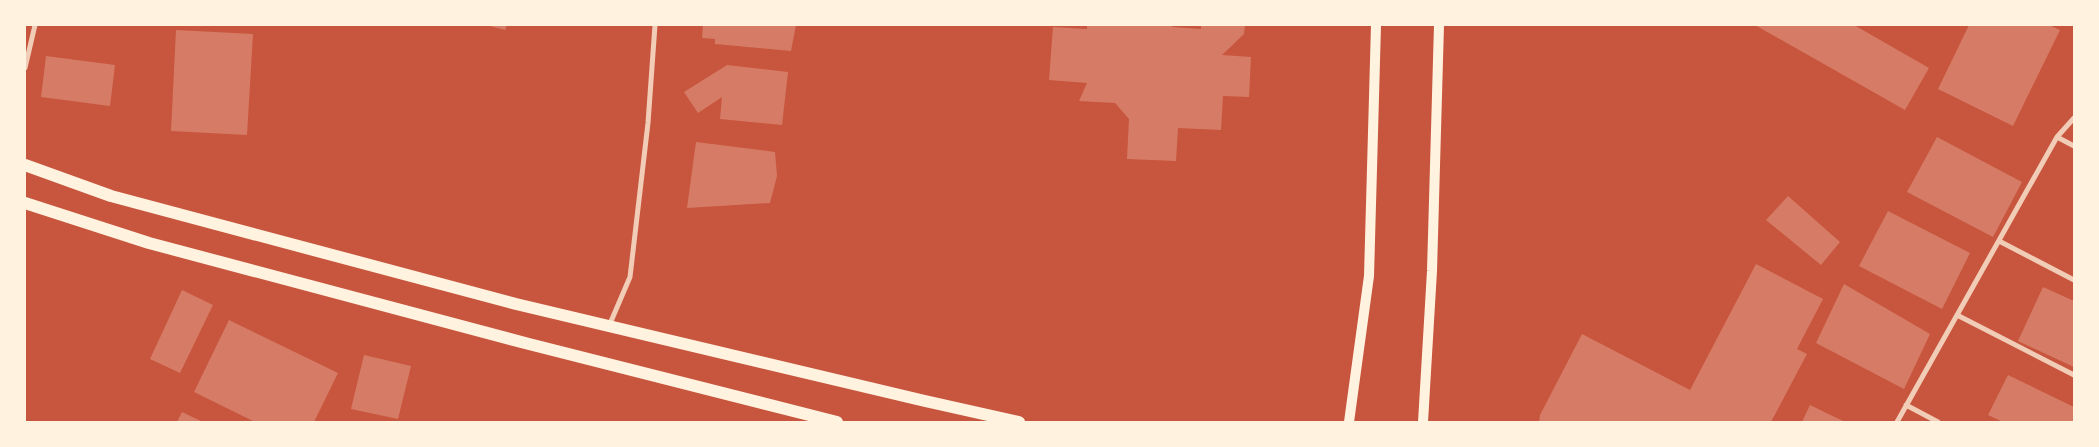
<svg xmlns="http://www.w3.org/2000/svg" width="2099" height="447" viewBox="0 0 2099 447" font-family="'Nunito Sans',sans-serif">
<rect width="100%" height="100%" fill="#c8553d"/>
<path fill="#d67c66" d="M486 25H507L505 30Z
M703 25H796L791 51 715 44V39L702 38Z
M1087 25H1173L1172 27 1201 29V25H1245L1244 34 1222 55 1251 57 1249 97 1223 96 1221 130 1178 128 1176 161 1127 159 1129 119 1115 103 1079 101 1087 83 1049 80 1053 27 1087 29Z
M1755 25H1854L1929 68 1905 110Z
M1969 25H2049L2060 30 2013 126 1938 89Z
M176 30 253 34 247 135 171 131Z
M46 56 115 65 110 106 41 97Z
M727 65 788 72 782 125 720 119 722 97 698 113 684 92Z
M1937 137 2022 182 1993 237 1907 192Z
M696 142 775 152 777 176 770 203 687 208Z
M1788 196 1840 242 1821 265 1766 220Z
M1888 211 1970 253 1942 309 1859 266Z
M1756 264 1823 299 1797 349 1807 354 1771 422H1539L1540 415 1582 334 1690 390Z
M1844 284 1930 334 1904 389 1816 343Z
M2043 287 2074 301V367L2018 341Z
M182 290 213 305 180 373 150 359Z
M229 320 338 373 314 422H255L194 392Z
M364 355 411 366 398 419 351 409Z
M2008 375 2074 407V422H2003L1988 415Z
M1810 405 1845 422H1802Z
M182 412 203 422H177Z"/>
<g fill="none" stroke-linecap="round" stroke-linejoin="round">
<path stroke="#f1ccb7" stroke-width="5" d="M25 68 35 25
M2057 137 2074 146
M1999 241 2074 280
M1957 315 2074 375
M609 326 630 277 648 123 655 25
M1906 405 1938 422
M1897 422 2057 137 2074 118"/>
<path stroke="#fff3e0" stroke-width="10" d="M1349 422 1369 276 1376 25
M1423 422 1432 271 1439 25"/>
<path stroke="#fff3e0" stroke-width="12" d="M25 165 111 196 516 304 925 401 1019 422
M25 203 149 243 529 344 837 422"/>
</g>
<rect width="2099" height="447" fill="none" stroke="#fff3e0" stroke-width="52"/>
</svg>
